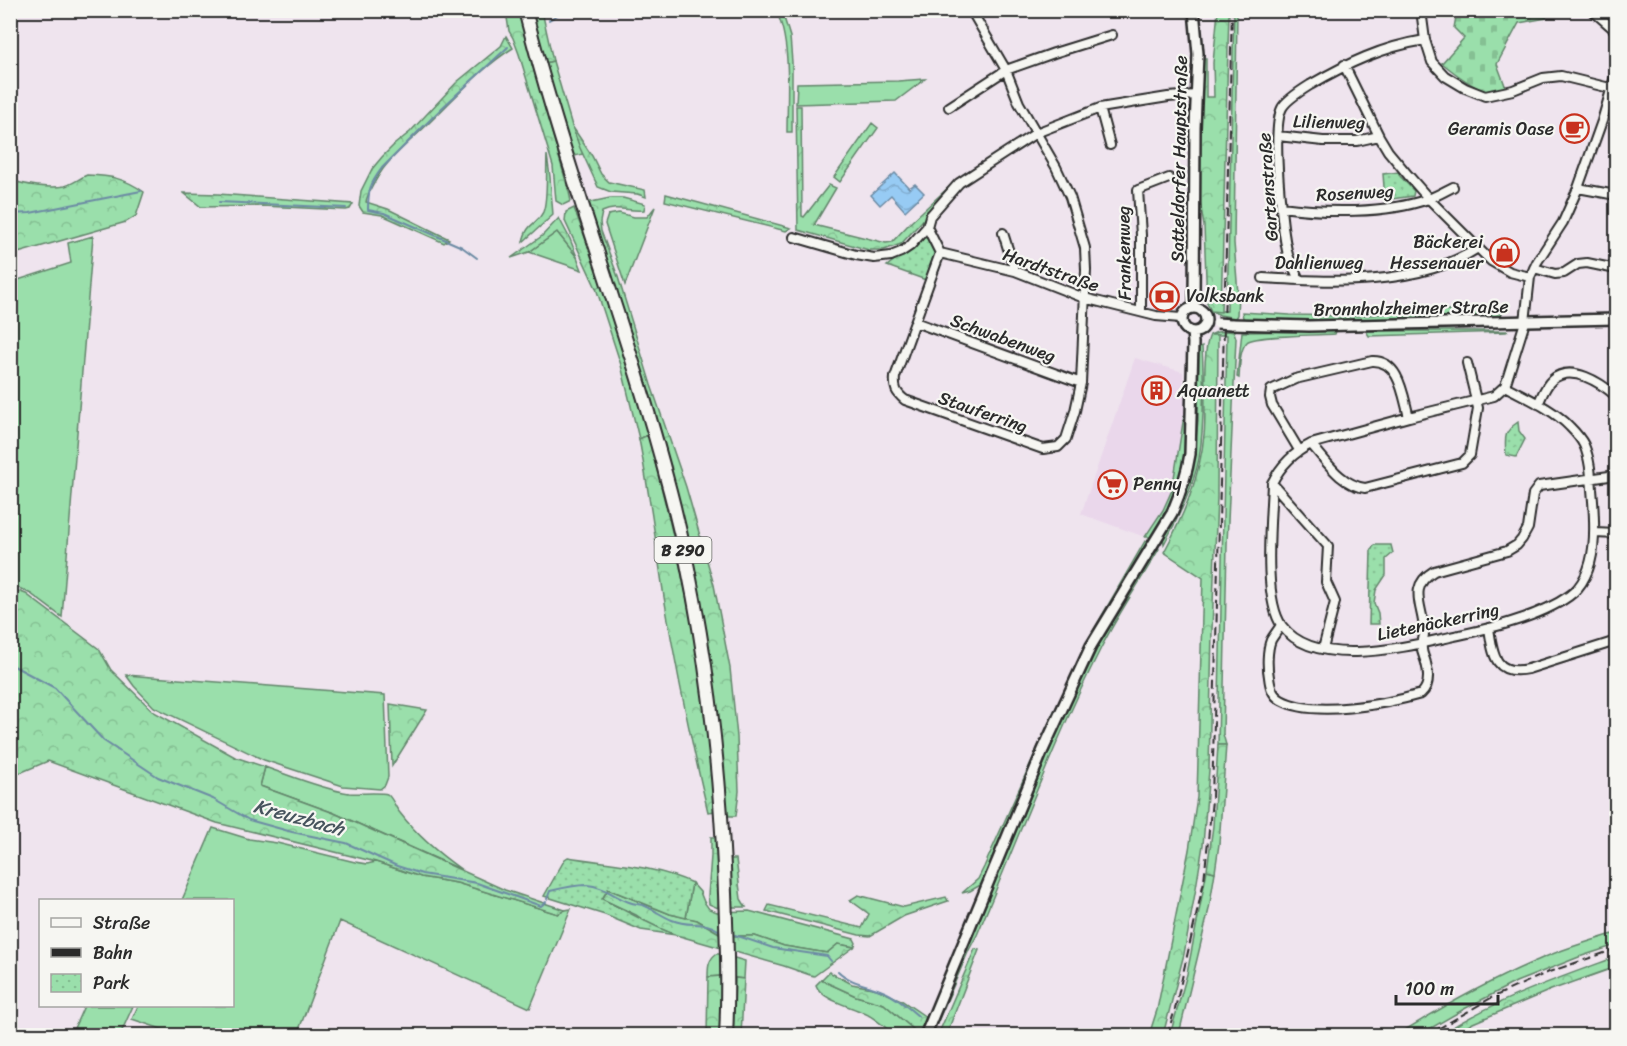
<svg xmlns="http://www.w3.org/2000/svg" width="1627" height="1046" viewBox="0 0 1627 1046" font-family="Sriracha,sans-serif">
<defs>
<pattern id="forest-crowns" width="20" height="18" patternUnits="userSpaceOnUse" patternTransform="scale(1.5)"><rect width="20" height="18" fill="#9adfab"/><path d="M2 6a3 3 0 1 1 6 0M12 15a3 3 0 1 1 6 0" fill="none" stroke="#85c093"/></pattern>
<pattern id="cemetery-stones" width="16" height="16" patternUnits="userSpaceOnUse" patternTransform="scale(1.5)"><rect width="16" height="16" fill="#9adfab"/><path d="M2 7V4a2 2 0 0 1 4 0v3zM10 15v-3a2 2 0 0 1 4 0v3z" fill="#85c093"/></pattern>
<pattern id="park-dots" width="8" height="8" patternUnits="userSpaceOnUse" patternTransform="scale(1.5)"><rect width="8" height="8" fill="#9adfab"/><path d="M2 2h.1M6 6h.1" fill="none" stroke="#85c093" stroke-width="1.8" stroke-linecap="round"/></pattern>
<pattern id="water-waves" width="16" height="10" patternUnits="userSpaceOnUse" patternTransform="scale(1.5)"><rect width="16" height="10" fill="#97cbf4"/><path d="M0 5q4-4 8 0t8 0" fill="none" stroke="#82aed1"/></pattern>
</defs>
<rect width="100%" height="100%" fill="#efe4ee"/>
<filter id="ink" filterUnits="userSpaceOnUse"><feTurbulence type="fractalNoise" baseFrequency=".0167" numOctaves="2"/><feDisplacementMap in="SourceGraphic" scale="12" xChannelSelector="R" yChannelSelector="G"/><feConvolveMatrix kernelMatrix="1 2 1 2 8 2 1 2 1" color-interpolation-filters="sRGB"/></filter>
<g filter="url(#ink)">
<path fill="#ead7eb" d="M1135 358 1183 372 1185 412 1172 490 1163 510 1145 537 1081 514Z"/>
<path fill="#9adfab" stroke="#62856b" stroke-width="1.5" d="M776 11H782L790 37 792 62V132H787C787 97 792 42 776 11Z
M1234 11H1237L1234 243 1238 294 1237 315 1235 318 1220 315 1211 311H1227Z
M553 61 572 126 583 154 570 157 544 63Z
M925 79 896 101 796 104 797 83 898 81Z
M655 207 625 285 605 224 608 215 619 213 634 217H647Z
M557 232 577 257 582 270 529 252Z
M93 236 62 617 31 594 11 584V280L15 281 71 263 68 243Z
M602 286 648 435 639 439 621 365 596 288Z
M1444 310 1486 311 1502 313 1501 316 1374 320 1250 321 1243 318 1242 312 1290 315 1351 316Z
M1228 331 1234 332 1236 338 1227 544 1223 734 1226 745H1218L1227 335H1210L1217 332Z
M1336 331 1335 334C1322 335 1253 335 1247 342 1239 350 1240 367 1239 378L1237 377 1242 332Z
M1366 331H1508L1506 332 1369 336Z
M1202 347C1204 383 1205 422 1199 458 1194 485 1177 521 1164 544L1163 536 1194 455 1198 421 1199 348Z
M1184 416C1195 451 1170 507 1151 537H1145L1163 510 1172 490Z
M1145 541 1150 544 1061 702 1057 707 1085 645Z
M1157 544 1159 549C1140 582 1118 614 1101 648 1054 741 1018 839 977 935L969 950 932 1035 930 1036 1062 721 1100 643Z
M126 675 385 695 388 777 385 785 380 789 343 786 264 760 154 707 134 686Z
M1054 711 1056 717 984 883 970 891 962 893 978 879 984 867Z
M265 767C291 776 322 789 349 793 357 794 381 792 387 794 393 798 395 808 400 813 417 835 439 854 462 870L334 813 260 786Z
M213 828 249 839 277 843 355 862 367 864 376 862 421 877 457 883 558 914 565 910 571 909 530 1008 340 921 297 1035 250 1036 244 1034 243 1036 179 1035 132 1019 138 1006H232V900H182Z
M1207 870 1215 872 1209 909 1180 1030 1178 1035H1170L1187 974Z
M692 883 700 892 704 902 709 909 717 912 749 911 854 939 856 943 854 947 838 944 827 953 784 946 755 936H735L719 933 697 920 686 918Z
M1616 933V945L1579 957 1516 982 1466 1008 1419 1035H1397C1442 1007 1489 981 1538 960 1564 948 1590 941 1616 933Z
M716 954H721L745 961 744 979 721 976 708 977C708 968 708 960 716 954Z
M821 980 856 996 884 1004 919 1034V1035H894C885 1027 876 1018 864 1013 851 1006 821 1000 816 985Z
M84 1006H133L120 1035H71Z"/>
<path fill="url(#forest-crowns)" stroke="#62856b" stroke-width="1.5" d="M506 11H519L528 49 569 192 571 201 563 205 556 201 553 166 519 54 513 38 509 31Z
M531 11H542L553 61 544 63Z
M1218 11H1229L1221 312 1211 311 1207 303 1204 226 1200 201V125L1202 58H1206V97H1214L1213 63Z
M506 36 513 48C481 68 456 97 429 123 414 138 396 152 383 169 378 176 367 194 366 202L388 209 449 239 444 243 382 215 363 212 359 206 361 191 372 169 382 157 395 144 410 132 457 82 501 46Z
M796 106H801L802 216 804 217 829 185 836 188 814 225 886 243 892 242 910 223 952 184 954 186 901 244 884 250H869L798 230Z
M872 123 878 128 840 182 834 177Z
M572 126 592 156 601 174 609 182 645 190 646 197 637 194 611 192 598 187 580 148Z
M547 155 550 177 553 215 523 242C527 222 537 225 543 212 548 201 546 169 547 155Z
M87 175C111 176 125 178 144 192L136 216 126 222 11 255V180C24 185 50 189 65 186 72 184 80 178 87 175Z
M184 193 218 194 353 204 350 209 346 210 262 206 201 207Z
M666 194 791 228 786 231 665 201Z
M610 198H623L645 204 644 210C629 212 617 205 602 212L600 222 601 231 618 277 651 385 686 487 714 585 730 668 737 737 739 791 736 816H726L697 597 586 203Z
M574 208 593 259 602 286 596 288 565 221 566 212Z
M559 218 570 239 577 257 557 232 529 252 511 258 542 236Z
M1210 335H1218L1217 497 1212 631 1209 770 1203 845 1196 888 1184 954 1163 1035H1149L1157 1010 1189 850 1197 797 1203 578 1164 552C1184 515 1200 477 1204 435 1207 412 1201 352 1210 335Z
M648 435C663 493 678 551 689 610 703 676 710 744 716 811L708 812C691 741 676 669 664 597 656 544 649 491 639 439Z
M10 588 26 594 99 649 111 670 154 712 235 757 265 767 260 786 334 813 505 890 565 910 558 914 457 883 421 877 376 862 217 823 48 761 22 772 11 773Z
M390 704 427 710 392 766Z
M1218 745H1226L1219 844 1215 872 1207 870 1213 826Z
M711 837H718L720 877 718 908 709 904 708 896 711 856Z
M729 859H736L741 899 746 907H732Z
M608 889 670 914 697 920 719 933 735 936H755L784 946 827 953 838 944 854 947 814 976 810 975 784 966 676 935 652 926 636 915 602 899Z
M858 895 904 907 946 897 948 901 904 916 870 936 859 935 766 911 769 905 862 928 869 914 850 900Z
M975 949 979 950 949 1028 950 1035H938Z
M1616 957V967L1551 990 1473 1023 1453 1035H1440C1494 1000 1556 979 1616 957Z
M829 972 852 984 877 989 901 1000 926 1017 919 1034 884 1004 856 996 821 980Z
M721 976V1035L707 1036 708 977Z
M735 978 744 979 741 1035H733Z"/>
<path fill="url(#cemetery-stones)" stroke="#62856b" stroke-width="1.5" d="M1539 10 1547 15 1546 18 1519 23 1497 64 1506 88C1502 89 1496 92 1492 92 1478 92 1453 72 1442 63L1464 38 1454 28 1457 11Z"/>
<path fill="url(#park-dots)" stroke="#62856b" stroke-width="1.5" d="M1399 172V175L1414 191 1413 196 1385 200 1383 174Z
M924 237 930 240 936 249 926 280 887 266Z
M1518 422 1519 431 1525 439 1516 457 1506 455C1505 438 1503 432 1518 422Z
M1375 545H1391L1393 553 1386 559V575L1376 590 1374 603 1378 613 1379 624H1369L1371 551 1373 547Z
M568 857C609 864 654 865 692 883L686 918 670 914 608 889 602 899C627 911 650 925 676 935L641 930 605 915 544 896 565 859Z"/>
<path fill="url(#water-waves)" stroke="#6c8ba4" stroke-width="1.5" d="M895 173 909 188 915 184 924 193 905 211 891 195 880 205 871 195Z"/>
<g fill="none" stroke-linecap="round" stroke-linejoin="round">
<path stroke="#6c8ba4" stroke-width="2" d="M549 20 566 10
M219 202 346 208
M10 214 30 213 141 191
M477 258 462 247 384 213 368 210C368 190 370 184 382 168L442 108 508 47
M10 664 55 688 104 741 158 777 213 799 249 820 292 832 346 843 397 866 422 874 477 883 541 906 546 902
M547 899 550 891C562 888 574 885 587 885 603 886 615 897 629 902 634 904 639 904 643 905 653 909 662 916 672 920 690 928 703 919 720 931
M735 935 773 948 827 956 831 961
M838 971C851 984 871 985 887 993 898 998 908 1008 918 1016"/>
<defs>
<path id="minor" d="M1421 10 1425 40 1432 62 1445 76 1465 88 1485 96 1513 90 1543 78 1561 76 1614 89
M1592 10 1616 31
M1344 65 1379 136 1388 151 1408 175 1429 199 1491 261 1510 272 1530 277
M949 107 1006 70 1054 53 1112 35
M1100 108 1110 145
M1278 136 1323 141H1357L1379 136
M1578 188 1616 195
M1281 207C1325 213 1386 214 1428 199 1437 196 1445 191 1453 187
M927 227 940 253 1015 271 1084 298 1156 316 1181 318
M1003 233 1015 271
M794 237 856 255 874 258 891 256 901 252 910 246 927 227 930 216 959 183 1036 133 1100 108 1168 97 1196 95
M940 253 895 377C894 388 896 393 905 400L1043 449 1058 447 1066 439 1075 411 1081 383 1086 270 1085 248 1070 197 1056 167 1019 103 1006 70 971 10
M1534 268 1555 274 1564 273 1578 264 1587 263 1616 269
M1263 278C1331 282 1418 287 1478 248
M1299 280C1296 272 1291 263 1288 255 1282 230 1271 129 1282 108 1286 100 1302 90 1310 85 1348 63 1382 47 1425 40
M1141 312V235L1138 190 1169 178
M915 322 1081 383
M1505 386C1527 398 1553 409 1570 427 1575 432 1581 439 1584 445 1590 459 1591 475 1592 489 1595 521 1600 574 1569 596 1538 618 1487 629 1450 637 1405 647 1315 670 1282 626 1262 599 1271 516 1272 483 1281 465 1293 453 1311 444L1409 417 1494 396 1505 386 1525 322 1530 277 1537 262 1563 222 1578 188 1602 121 1616 73
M1538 404C1542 396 1545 386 1552 380 1571 363 1601 383 1616 396
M1311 444C1327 462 1341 485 1365 488L1462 463 1470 455 1478 408 1467 363
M1299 450 1272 405 1270 397 1271 390 1295 379 1372 361C1400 360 1403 396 1409 417
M1272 483 1328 546 1326 582 1335 602 1323 649
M1595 533 1616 534
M1281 625C1278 630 1274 635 1271 640 1267 650 1267 667 1269 677 1270 686 1272 695 1281 700 1313 718 1387 704 1421 694 1430 686 1429 674 1426 663 1425 658 1422 654 1422 649 1421 643 1425 637 1424 630 1423 606 1407 587 1434 571L1507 551 1517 545 1522 539 1528 528 1533 494 1539 486 1616 475
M1489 628C1493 655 1495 676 1528 669L1616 641"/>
<path id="tertiary" d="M1194 307 1195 128 1198 54 1194 10
M1182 320a12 12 0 1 1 24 0a12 12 0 1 1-24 0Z
M1231 324 1309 326 1616 319
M925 1036 1043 750 1091 646 1172 513C1180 494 1187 474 1190 454L1193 343 1192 332"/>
<path id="primary" d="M525 10C566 173 628 329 670 491 702 614 718 740 724 867 726 923 729 979 726 1036"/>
</defs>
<use href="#minor" stroke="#2b2b2b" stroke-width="12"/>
<use href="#tertiary" stroke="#2b2b2b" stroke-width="14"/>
<use href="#primary" stroke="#2b2b2b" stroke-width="16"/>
<use href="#minor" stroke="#f6f6f2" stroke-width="8"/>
<use href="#tertiary" stroke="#f6f6f2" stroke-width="9"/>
<use href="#primary" stroke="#f6f6f2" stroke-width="12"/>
<path stroke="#2b2b2b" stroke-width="2" stroke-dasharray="9 4.5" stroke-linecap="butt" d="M1167 1036 1175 1009 1204 881 1212 800 1232 10
M1426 1036 1491 998 1549 972 1616 949"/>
<defs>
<path id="tertiary-bridge" d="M1217 323 1231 324"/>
</defs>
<use href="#tertiary-bridge" stroke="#2b2b2b" stroke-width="14" stroke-linecap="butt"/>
<use href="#tertiary-bridge" stroke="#f6f6f2" stroke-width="9"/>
</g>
</g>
<defs>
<symbol id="cafe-ring" viewBox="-11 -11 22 22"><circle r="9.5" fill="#f6f6f2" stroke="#c8321e" stroke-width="1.5"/><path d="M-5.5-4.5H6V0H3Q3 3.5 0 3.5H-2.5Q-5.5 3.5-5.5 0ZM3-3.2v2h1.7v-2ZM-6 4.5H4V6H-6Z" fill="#c8321e"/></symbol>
<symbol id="shop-ring" viewBox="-11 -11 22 22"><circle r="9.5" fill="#f6f6f2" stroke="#c8321e" stroke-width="1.5"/><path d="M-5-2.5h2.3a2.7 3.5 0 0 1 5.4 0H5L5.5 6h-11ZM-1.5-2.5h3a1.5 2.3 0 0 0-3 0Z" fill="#c8321e"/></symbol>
<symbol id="bank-ring" viewBox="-11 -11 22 22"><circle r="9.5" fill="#f6f6f2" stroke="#c8321e" stroke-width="1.5"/><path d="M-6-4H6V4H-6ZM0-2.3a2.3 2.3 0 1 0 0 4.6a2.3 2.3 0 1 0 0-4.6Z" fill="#c8321e"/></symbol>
<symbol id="building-ring" viewBox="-11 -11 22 22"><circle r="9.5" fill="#f6f6f2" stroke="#c8321e" stroke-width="1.5"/><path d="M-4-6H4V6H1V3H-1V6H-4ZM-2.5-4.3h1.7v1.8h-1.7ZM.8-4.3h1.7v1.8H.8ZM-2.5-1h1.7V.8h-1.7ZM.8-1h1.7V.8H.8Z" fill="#c8321e"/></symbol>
<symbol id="supermarket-ring" viewBox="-11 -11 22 22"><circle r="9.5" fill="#f6f6f2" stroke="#c8321e" stroke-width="1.5"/><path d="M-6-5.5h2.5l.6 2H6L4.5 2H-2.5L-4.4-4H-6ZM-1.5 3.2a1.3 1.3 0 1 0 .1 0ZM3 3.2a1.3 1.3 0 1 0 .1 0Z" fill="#c8321e"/></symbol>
</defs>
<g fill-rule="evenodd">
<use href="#cafe-ring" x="1558" y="112" width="33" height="33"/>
<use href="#shop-ring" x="1488" y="236" width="33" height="33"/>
<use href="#bank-ring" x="1148" y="280" width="33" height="33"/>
<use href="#building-ring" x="1140" y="374" width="33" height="33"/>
<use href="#supermarket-ring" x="1096" y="468" width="33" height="33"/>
</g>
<g text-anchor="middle" stroke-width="4.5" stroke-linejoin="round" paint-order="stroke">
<rect fill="#f6f6f2" stroke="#686867" stroke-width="1.5" x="654.5" y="537" width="57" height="26" rx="4.5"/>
<g font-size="16" font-weight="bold" fill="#2b2b2b">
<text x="683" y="556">B 290</text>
</g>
<g font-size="18" fill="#2b2b2b" stroke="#f6f6f2">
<text transform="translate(1329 122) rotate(1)" y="6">Lilienweg</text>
<text transform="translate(1179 159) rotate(-89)" y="6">Satteldorfer Hauptstraße</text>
<text transform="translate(1268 187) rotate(-94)" y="6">Gartenstraße</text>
<text transform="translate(1355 193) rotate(-3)" y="6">Rosenweg</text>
<text transform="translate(1124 253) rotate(-91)" y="6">Frankenweg</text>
<text x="1319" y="269">Dahlienweg</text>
<text transform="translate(1051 270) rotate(19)" y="6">Hardtstraße</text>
<text transform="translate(1411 308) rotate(-1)" y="6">Bronnholzheimer Straße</text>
<text transform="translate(1003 338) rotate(20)" y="6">Schwabenweg</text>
<text transform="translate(983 412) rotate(19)" y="6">Stauferring</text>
<text transform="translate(1438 622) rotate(-12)" y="6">Lietenäckerring</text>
</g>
<g font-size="18" fill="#2b2b2b" stroke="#f6f6f2" text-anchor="start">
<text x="1554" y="135" text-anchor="end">Geramis Oase</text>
<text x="1483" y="248" text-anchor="end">Bäckerei<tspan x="1483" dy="21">Hessenauer</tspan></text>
<text x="1186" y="302">Volksbank</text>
<text x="1177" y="397">Aquanett</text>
<text x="1133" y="490">Penny</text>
</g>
<g font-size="20" font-style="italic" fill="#46535d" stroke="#f6f6f2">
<text transform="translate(299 817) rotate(15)" y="7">Kreuzbach</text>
</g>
</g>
<rect width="1627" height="1046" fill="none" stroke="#f6f6f2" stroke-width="36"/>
<rect x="18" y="18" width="1591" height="1010" fill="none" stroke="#2b2b2b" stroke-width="2" filter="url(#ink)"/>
<rect x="39" y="899" width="195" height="108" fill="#f6f6f2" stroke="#a5a5a2" stroke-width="1.5"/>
<rect x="51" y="918" width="30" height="9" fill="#f6f6f2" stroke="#a5a5a2" stroke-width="1.5"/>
<text x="93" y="929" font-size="18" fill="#2b2b2b">Straße</text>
<rect x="51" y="948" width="30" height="9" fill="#2b2b2b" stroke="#a5a5a2" stroke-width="1.5"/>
<text x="93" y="959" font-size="18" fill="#2b2b2b">Bahn</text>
<rect x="51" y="974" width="30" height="18" fill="url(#park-dots)" stroke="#a5a5a2" stroke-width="1.5"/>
<text x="93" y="989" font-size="18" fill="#2b2b2b">Park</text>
<path d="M1396 995v9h102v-9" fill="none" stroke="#2b2b2b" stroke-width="3"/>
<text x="1405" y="995" font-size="18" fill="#2b2b2b" stroke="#f6f6f2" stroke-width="4.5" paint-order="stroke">100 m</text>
</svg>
